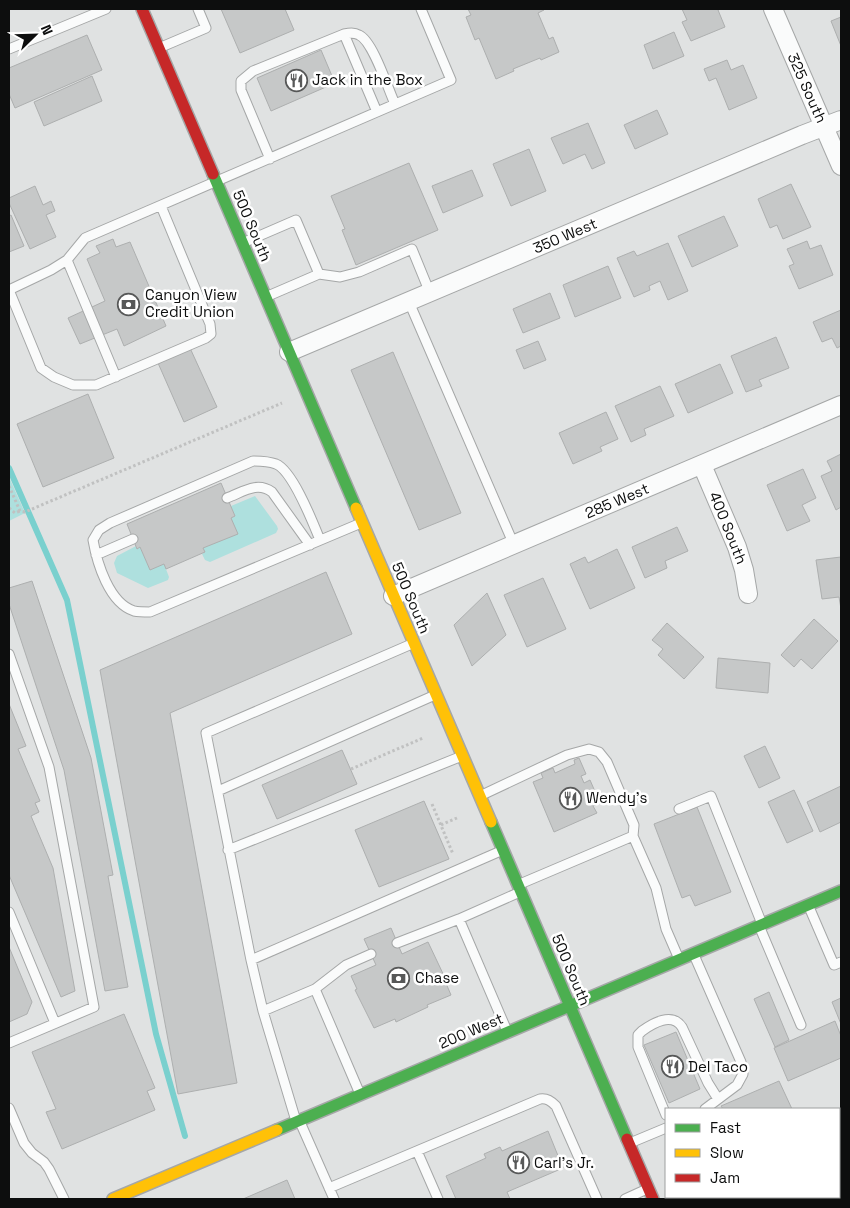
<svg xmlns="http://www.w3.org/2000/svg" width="850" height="1208" viewBox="0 0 850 1208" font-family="'Space Grotesk',sans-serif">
<rect width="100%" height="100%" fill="#e0e2e2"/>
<path fill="#aee0de" d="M9 477 25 513 9 521Z
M255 496 277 526 278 529 276 533 210 562 205 560 202 554 205 552 203 548 237 534 231 518 235 516 231 506Z
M136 546 137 549 140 547 150 570 164 564 169 577 168 580 148 588 117 573 114 563 117 556Z"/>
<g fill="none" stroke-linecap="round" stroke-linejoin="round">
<path stroke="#7ad0ce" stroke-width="6" d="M9 468 67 600 156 1034 185 1136"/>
</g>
<path fill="#c6c8c8" stroke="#adafaf" d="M221 9H285L294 30 240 53Z
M468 9H543L544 10 538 13 549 39 553 37 559 52 541 60 540 58 513 69 514 71 496 79 479 38 475 40 466 17 471 15Z
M682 9H720L718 10 725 27 691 41 682 22 687 20Z
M841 17V46L831 21Z
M674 32 684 56 653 69 644 45Z
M87 35 102 70 15 108 9 94V68Z
M321 50 335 83 271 111 257 78Z
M727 60 731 70 743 65 757 98 729 110 716 78 709 81 704 69Z
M92 76 102 101 44 126 34 102Z
M657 110 668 134 635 149 624 125Z
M588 123 605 163 592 169 585 154 563 164 551 138Z
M529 149 546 191 511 206 493 164Z
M409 163 438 230 356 265 342 230 345 229 331 196Z
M472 170 483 196 443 213 432 186Z
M791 184 811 227 783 239 777 225 770 228 758 199Z
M35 186 43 205 51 201 55 211 46 215 56 237 30 249 9 203V198Z
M11 215 24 246 9 252V216Z
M724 216 738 246 692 267 678 236Z
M113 239 116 247 130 242 166 326 124 346 117 329 80 344 68 318 105 301 87 259 100 253 96 246Z
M807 241 810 249 821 245 833 275 799 289 789 266 794 264 787 249Z
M668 243 688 291 668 300 660 281 649 286 650 290 634 297 617 258 634 251 637 256Z
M608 266 621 298 575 317 563 285Z
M550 293 560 318 523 333 513 309Z
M841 310V346L837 348 832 338 822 342 813 322Z
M776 337 789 368 759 380 762 386 746 392 731 356Z
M538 341 546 360 524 369 516 350Z
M190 348 217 407 184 422 158 363Z
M393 352 461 513 419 530 351 370Z
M720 364 733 393 688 413 675 384Z
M660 386 674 416 644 429 646 435 631 442 615 406Z
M88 394 114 458 43 487 17 424Z
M606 412 618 439 600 447 602 451 573 464 559 433Z
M841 454V507L836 510 821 476 832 471 827 461Z
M803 469 816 498 802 505 810 521 787 531 767 485Z
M221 483 235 516 231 518 238 534 203 548 205 552 166 569 164 564 150 570 140 547 137 549 127 524Z
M677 527 688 551 665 561 667 568 645 578 632 547Z
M617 549 635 588 590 609 570 564 585 557 588 563Z
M841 557V609L839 597 822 599 816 560Z
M326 572 352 634 170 713 237 1083 178 1094 100 670Z
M543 578 566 629 527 647 504 595Z
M32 581 91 758 113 875 108 876 128 987 105 991 64 770 9 604V588Z
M487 593 506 635 472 666 454 625Z
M814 619 838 641 812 669 801 659 794 667 781 655Z
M667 623 704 657 684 679 658 655 663 649 652 640Z
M718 658 770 663 768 693 716 688Z
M9 704 26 746 18 749 40 801 35 803 39 812 31 816 53 868 75 991 61 997 9 875Z
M765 746 780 778 759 788 744 756Z
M342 750 357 784 277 819 262 785Z
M579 758 586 774 581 776 584 783 590 780 600 803 593 806 597 813 554 832 533 782 543 778 541 773 553 768 555 773 575 764 574 760Z
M841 786V822L820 832 807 802Z
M794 790 813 831 787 843 768 802Z
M424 801 449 859 379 887 355 830Z
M697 807 731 892 695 906 690 895 682 898 654 824Z
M391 928 402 954 428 942 446 980 445 981 451 995 427 1005 428 1007 396 1022 395 1019 374 1028 355 990 357 989 351 976 376 965 364 939Z
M9 947 32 1002 27 1014 9 1022Z
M769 992 789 1040 775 1047 754 999Z
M841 998V1024L832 1002Z
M124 1014 155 1088 147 1091 155 1110 62 1149 46 1112 56 1109 32 1052Z
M835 1021 841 1036V1058L788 1081 774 1048Z
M676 1032 700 1089 669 1103 644 1045Z
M779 1081 792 1109H723L721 1106Z
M548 1131 563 1168 507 1192 510 1199H456L446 1176 486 1158 484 1154 500 1147 502 1151Z
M287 1180 295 1199H243Z"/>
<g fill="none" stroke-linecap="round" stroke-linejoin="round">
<defs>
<path id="lane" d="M344 34C349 33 354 32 359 35 373 41 388 89 395 104
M159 48 206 28 198 9
M9 49 106 9
M270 159 241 90V81L253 71 344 34 377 112
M245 242 296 220 319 274 268 296
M67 260 116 377
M319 274 340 277 359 272 412 249 430 293
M9 290 51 270 67 260 85 238 451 80 421 9
M9 290 41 368 54 377 73 385H96L206 338 211 334 210 324 161 206
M409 302 514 545
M227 498C243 492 257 481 272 492L310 545
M320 540C313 523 293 471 276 464 268 461 261 461 253 461L110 523 99 530 93 540C97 563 109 603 134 611 139 612 145 612 150 612L361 523
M96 555 133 539
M9 654 49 767 94 1007 9 1043
M218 791 435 695
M482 795 567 755 589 749 599 752 607 762 634 825 633 836
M679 809 711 796 762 924
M228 850 462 756
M520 884 633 836 656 888 666 929 679 959
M809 907 834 965 841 962
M9 912 55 1023
M760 928 801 1025
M397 943 459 919
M694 955 741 1062 743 1074 737 1085 705 1109
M251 960 503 850
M315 989 346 965 371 954
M263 1011 315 989 360 1094
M507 1031 459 919 520 892
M9 1108 24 1143 32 1153 44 1162 49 1169 64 1199
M666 1115 638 1047V1035L642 1031C653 1023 672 1012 682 1027L708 1083 718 1099
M296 1121 263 1011 251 960 206 733 414 643
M300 1122 334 1199
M630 1143 666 1128
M417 1151 438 1199
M329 1188 540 1099C547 1098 551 1101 556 1106L597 1199
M625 1199 647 1189
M788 1199 794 1197"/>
<path id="street" d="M773 9 841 166
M289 352 802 135 841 120
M702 465 737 547 744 570 748 594
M393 596 841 405"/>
<path id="fast" d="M213 174 356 508
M491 822 627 1139
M277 1130 841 891"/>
<path id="slow" d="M356 508 491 822
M113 1199 277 1130"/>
<path id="jam" d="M142 9 213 174
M627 1139 653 1199"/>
</defs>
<use href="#lane" stroke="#a5a7a7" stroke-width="11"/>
<use href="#street" stroke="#a5a7a7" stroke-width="20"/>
<use href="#fast" stroke="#a5a7a7" stroke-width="14"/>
<use href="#slow" stroke="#a5a7a7" stroke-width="14"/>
<use href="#jam" stroke="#a5a7a7" stroke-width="14"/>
<path stroke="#c0c1c1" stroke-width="3" stroke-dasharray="2.5 2.5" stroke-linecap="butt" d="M9 486 20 511 25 512 282 403
M9 508 15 513 20 511
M351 769 423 738
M432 804 453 854
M441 825 457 818"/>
<use href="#lane" stroke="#fafbfb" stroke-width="9"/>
<use href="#street" stroke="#fafbfb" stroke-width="18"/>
<use href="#fast" stroke="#4caf50" stroke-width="11"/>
<use href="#slow" stroke="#ffc107" stroke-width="11"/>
<use href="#jam" stroke="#c62828" stroke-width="11"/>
</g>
<defs>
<symbol id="restaurant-ring" viewBox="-11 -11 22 22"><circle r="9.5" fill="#fff" stroke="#575858" stroke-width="1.5"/><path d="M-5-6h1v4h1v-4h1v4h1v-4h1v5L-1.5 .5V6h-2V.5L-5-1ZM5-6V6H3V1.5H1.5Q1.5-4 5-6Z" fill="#575858"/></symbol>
<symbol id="bank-ring" viewBox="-11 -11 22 22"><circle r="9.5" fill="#fff" stroke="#575858" stroke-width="1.5"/><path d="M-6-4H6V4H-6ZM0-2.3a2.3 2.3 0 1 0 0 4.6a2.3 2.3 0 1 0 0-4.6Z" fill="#575858"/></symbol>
</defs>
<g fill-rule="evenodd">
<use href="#restaurant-ring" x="284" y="68" width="25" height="25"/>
<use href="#bank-ring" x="116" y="292" width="25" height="25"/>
<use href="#restaurant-ring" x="558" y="786" width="25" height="25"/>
<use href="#bank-ring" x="386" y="966" width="25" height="25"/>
<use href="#restaurant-ring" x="660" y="1054" width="25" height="25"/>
<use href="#restaurant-ring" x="506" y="1150" width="25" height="25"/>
</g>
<g text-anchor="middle" stroke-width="5" stroke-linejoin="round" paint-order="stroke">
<g font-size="15" fill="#0d0e0e" stroke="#fff" text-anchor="start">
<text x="312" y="85">Jack in the Box</text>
<text x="145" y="300">Canyon View<tspan x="145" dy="17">Credit Union</tspan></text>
<text x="586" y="803">Wendy's</text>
<text x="415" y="983">Chase</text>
<text x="688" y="1072">Del Taco</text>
<text x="534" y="1168">Carl's Jr.</text>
</g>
<g font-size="15" fill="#0d0e0e" stroke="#fff">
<text transform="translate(807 88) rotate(66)" y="5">325 South</text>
<text transform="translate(252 226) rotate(67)" y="5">500 South</text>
<text transform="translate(565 236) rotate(-23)" y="5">350 West</text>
<text transform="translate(617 501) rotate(-23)" y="5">285 West</text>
<text transform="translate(728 528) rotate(68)" y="5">400 South</text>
<text transform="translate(411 598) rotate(67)" y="5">500 South</text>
<text transform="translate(571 970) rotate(67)" y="5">500 South</text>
<text transform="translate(471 1031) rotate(-23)" y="5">200 West</text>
</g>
</g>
<rect width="850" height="1208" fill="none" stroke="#0d0e0e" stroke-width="20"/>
<rect x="665" y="1108" width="175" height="90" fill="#ffffff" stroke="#9e9f9f"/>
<rect x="675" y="1124" width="25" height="8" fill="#4caf50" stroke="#9e9f9f"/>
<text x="710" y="1133" font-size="15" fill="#0d0e0e">Fast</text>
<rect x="675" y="1149" width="25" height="8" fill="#ffc107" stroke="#9e9f9f"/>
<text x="710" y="1158" font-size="15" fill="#0d0e0e">Slow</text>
<rect x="675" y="1174" width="25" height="8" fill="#c62828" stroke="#9e9f9f"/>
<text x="710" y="1183" font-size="15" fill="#0d0e0e">Jam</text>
<g transform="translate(35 35) rotate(67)" stroke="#ffffff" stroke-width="4" paint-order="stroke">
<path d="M0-4L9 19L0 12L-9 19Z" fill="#0d0e0e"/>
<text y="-8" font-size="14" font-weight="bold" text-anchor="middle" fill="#0d0e0e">N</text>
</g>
</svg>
